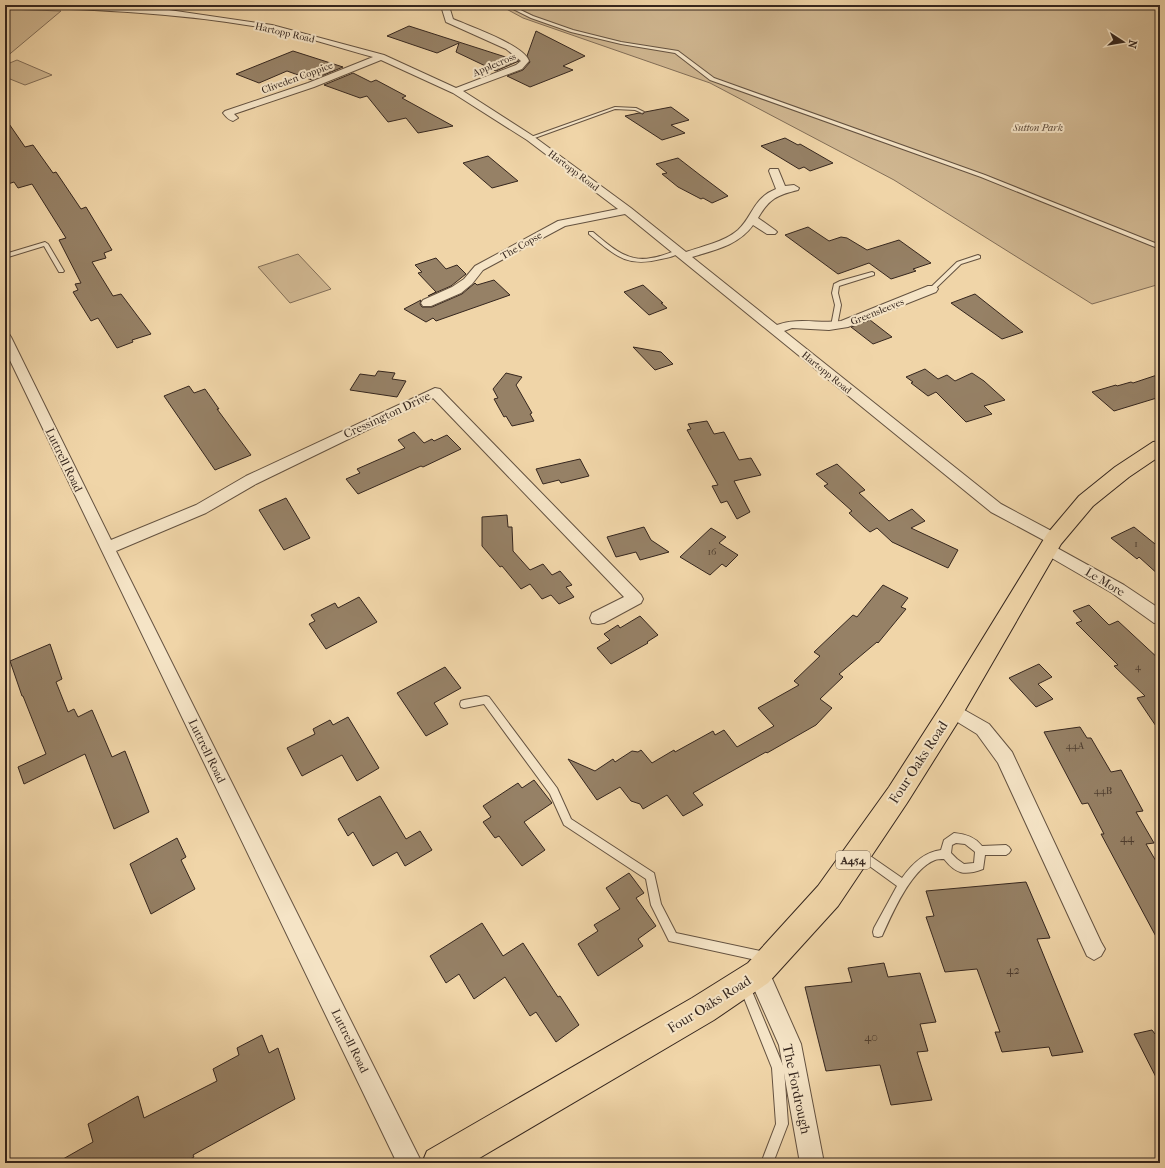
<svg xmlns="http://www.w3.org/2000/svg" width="1165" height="1168" viewBox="0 0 1165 1168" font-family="'IM FELL French Canon',serif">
<rect width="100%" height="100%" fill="#f0d5a8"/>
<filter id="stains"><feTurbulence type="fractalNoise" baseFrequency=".005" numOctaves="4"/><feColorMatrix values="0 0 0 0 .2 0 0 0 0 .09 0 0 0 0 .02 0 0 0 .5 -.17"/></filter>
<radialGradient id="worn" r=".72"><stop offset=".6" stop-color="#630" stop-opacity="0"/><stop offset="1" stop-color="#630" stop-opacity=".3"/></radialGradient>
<path fill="#d0b791" stroke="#826e58" d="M499 5H1160V284L1092 304 894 180 710 83 523 18Z
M6 9 61 11 5 58Z
M17 60 52 75 25 85 5 77V65Z
M298 254 331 289 290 303 258 267Z"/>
<path fill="#968166" stroke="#35261e" d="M409 26 518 61H519L496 71 456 52 459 43 437 53 387 36Z
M536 31 585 56 563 66 573 70 530 87 507 76 523 70 530 62 527 56Z
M293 51 343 67 312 80 287 71 259 83 236 74Z
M353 73 371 82 376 80 406 96 402 98 453 126 418 133 406 118 388 122 367 96 360 98 324 85Z
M671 107 689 120 671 125 685 133 662 140 625 116 639 113 643 114 645 112Z
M5 118 25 147 33 145 53 173 56 172 81 209 86 207 112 250 104 253 106 258 92 262 113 296 121 294 151 334 132 340 133 342 117 348 98 318 91 321 73 292 78 290 75 284 81 283 59 240 66 238 32 184 18 188 14 182 5 185Z
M785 138 798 145 800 144 833 163 810 171 804 167 799 169 761 146Z
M488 156 518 181 492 188 463 163Z
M678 158 700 175 728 196 712 203 703 198 701 199 678 187 662 174 667 173 656 164Z
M808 227 829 241 841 237 847 238 867 250 899 240 931 263 913 269 916 271 891 279 869 263 838 274 785 235Z
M436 258 446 269 457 265 466 274 451 286 428 296 436 292 418 273 422 272 415 265Z
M494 280 510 295 436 321 433 318 426 322 404 309 421 300 420 304 422 307H432L462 294 475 283 477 285Z
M643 285 663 303H661L667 308 649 315 624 292Z
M975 294 1023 332 1002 339 951 303Z
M870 320 892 337 873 344 851 327Z
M633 347 661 352 673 364 655 370Z
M925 369 938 379 947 375 955 381 972 373 984 381 1005 400 984 406 992 414 966 422 936 392 928 396 911 383 913 382 906 377Z
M378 371 395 373 392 379 406 381 397 397 350 390 360 374 375 376Z
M506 373 522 377 516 385 532 413 530 414 534 421 512 426 506 416 504 417 494 399 498 398 493 389Z
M1160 374V397L1114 411 1092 392 1116 385 1117 386 1131 382 1133 383Z
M189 386 194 393 205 389 219 409H217L251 455 215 470 164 396Z
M707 421 714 434 724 432 739 460 751 458 761 475 734 481 750 512 737 519 727 501 721 503 712 486 718 485 687 430 691 429 688 424Z
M414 432 424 443 432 439 434 441 447 435 461 449 423 467 421 466 358 494 346 479 360 473 357 469 405 448 398 440Z
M580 459 589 476 561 483 559 480 543 484 536 469Z
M837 464 865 490 859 493 889 521 912 509 925 521 911 528 958 550 948 568 892 542 877 528 870 532 864 527 849 513 852 511 824 486 828 484 816 474Z
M286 498 310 538 284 550 259 510Z
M507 515 508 527H512L513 551 530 570 543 564 552 575 560 571 572 585 566 587 574 597 559 604 551 595 542 599 530 584 521 589 502 566 500 567 482 546V517Z
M644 527 651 540 669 552 640 560 636 552 616 557 607 537Z
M1134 527 1160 548V576L1139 557 1137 559 1111 538Z
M711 528 726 537 719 543 738 555 726 567 722 564 710 575 680 557Z
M883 585 908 598 901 607 906 609 878 643 877 642 839 674 843 677 820 699 832 708 816 725 767 753 766 752 693 793 703 805 683 816 667 795 643 809 640 804 631 801 620 787 597 800 568 759 595 771 613 759 615 762 632 751 638 752 641 750 652 763 674 750 675 752 713 731 715 735 724 730 737 747 774 726 758 708 799 685 794 681 820 656 814 652 853 615 857 617Z
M359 597 377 622 326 649 309 624 315 621 311 615 335 603 338 608Z
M1089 605 1109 625 1118 621 1160 660V732L1137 698 1145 696 1114 666 1118 665 1076 623 1082 621 1073 611Z
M640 616 658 635 647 642 648 643 611 664 597 648 610 640 604 634 618 625 620 628Z
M50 644 62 679 56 682 68 712 74 709 78 717 92 710 112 757 125 751 149 812 114 829 85 754 24 784 18 767 46 754 23 696H22L10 661Z
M1039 664 1052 677 1038 684 1053 699 1036 707 1009 678Z
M445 667 461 688 434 703 448 724 426 736 397 693Z
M348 717 379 768 357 781 342 755 302 776 287 748 315 734 313 729 330 720 333 725Z
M1080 727 1087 738H1091L1111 772 1121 770 1143 811 1136 812 1154 843 1146 844 1160 868V944L1101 834H1104L1088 803 1082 804 1044 732Z
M534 780 552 803 524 822 545 850 522 866 499 836 495 838 483 822 491 817 483 806 518 783 522 788Z
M380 796 406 839 420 831 432 850 405 866 397 852 373 866 353 832 348 836 338 819Z
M177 838 186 857 181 860 195 889 151 914 130 864Z
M629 873 644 893 636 898 656 926 638 939 643 946 598 976 578 944 598 931 594 925 620 909 606 888Z
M1026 882 1050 938 1037 939 1083 1052 1052 1056 1049 1047 1002 1052 995 1032H1000L977 969 945 972 926 917 934 916 926 891Z
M482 923 503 956 523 943 558 997 560 996 579 1025 556 1042 536 1012 530 1016 505 977 474 999 459 974 446 983 430 956Z
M884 963 888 977 920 973 936 1022 920 1024 928 1051 917 1052 932 1100 891 1105 880 1065 826 1071 805 987 852 982 848 968Z
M1152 1030 1155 1034 1160 1033V1085L1134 1034Z
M262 1035 269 1053 278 1048 295 1099 193 1155 194 1157 183 1163H56L93 1142 88 1124 138 1096 144 1118 217 1081 213 1069 239 1055 237 1048Z"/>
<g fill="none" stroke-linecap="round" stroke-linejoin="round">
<defs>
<path id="service" d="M505 5H510L533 16 573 30 621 42 678 51 714 78 985 175 1160 245V249L981 177 710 80 675 53 621 44 571 32 531 18Z
M615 107 636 108 644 112 642 113 635 110 615 109 532 139 528 138Z
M589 232H593C610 246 627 263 651 258 660 257 669 253 678 250L681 252C676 256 667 258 661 259 626 268 615 255 589 234Z
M45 242 48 244 64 271 63 272H59L44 246 5 258V254Z
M978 255 980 256V258L961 264 934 290H930V288L957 262Z
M872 272 874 273V275L839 286 838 293 841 305 837 326 834 328 832 327 831 326 835 305 832 293 834 284 840 281Z
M486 696 489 697 557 788 571 819 654 873 661 904 676 933 765 952 769 953 770 957 769 961 765 962 669 941 651 905 646 879 564 825 550 794 484 704 464 708 461 707 460 704 461 701 464 700Z
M954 833C966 834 975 837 982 846L1006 845 1009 847 1011 850 1009 853 1006 855H985L983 869C964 876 956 874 944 859 941 859 937 859 935 860 911 869 892 914 882 936L878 937 874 936 873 932 874 928 897 886 857 857 855 854 857 851 860 849 863 851 902 878C912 864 924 852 941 850L944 840ZM956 843 965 844 974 851 975 852 974 863 964 864 957 859 951 853 952 845Z
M745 983 749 984 784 1068 788 1124 773 1163H761L776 1124 772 1068 740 988 741 984Z"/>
<path id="minor" d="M5 5H96L169 10 272 25 384 55 456 88 516 65 521 61 506 49 446 22 442 9 432 5 449 6 453 19C469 26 524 45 529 61L522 69 463 91 533 136 631 208 686 252C703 246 724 242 738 230 753 216 753 198 776 189L769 171 770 169H778L785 186 794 185 799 188 798 190C777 195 769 199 758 218L775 230 777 232 775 234H767L753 225C739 245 715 250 692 257L777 325C798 317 820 324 841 321L928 286H936L938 289 936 292 848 327 829 330 792 328 784 331 1001 504 1059 535 1062 539 1059 543 1054 545 1049 543 991 512 625 214 565 226 483 270 472 284 461 293 431 306H423L421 303 423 300 452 287 464 279 475 266 558 221 618 209 527 140 453 93 381 60 314 87 234 114 238 118 233 121C229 120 226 117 223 113L225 111 308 83 373 57C339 48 304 36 270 29 183 13 94 9 5 7Z
M5 333 9 334 11 337 111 540 196 505 246 476 435 388 440 389 641 595 643 599 641 603 604 623 598 624 592 623 590 618 592 613 624 597 433 398 256 484 206 513 116 551 422 1163H397L5 350Z
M1048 543 1124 585 1160 609V624L1154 623 1112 593 1043 553 1040 549 1043 545Z
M952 703 989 724 1012 752 1101 942 1105 949 1101 956 1094 960 1087 956 998 763 977 734 946 715 943 710 946 705Z
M758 962 766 965 801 1044 824 1163H800L779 1045 747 973 750 965Z"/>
<path id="primary" d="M1160 441V456L1129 477 1093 506 1061 544 961 717 907 803 838 906 768 983 714 1020 471 1163H422L427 1151 692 998 748 963 818 886 889 787 943 703 1047 534 1079 496 1115 467 1153 442Z"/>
</defs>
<use href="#service" stroke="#645240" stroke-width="2"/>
<use href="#minor" stroke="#645240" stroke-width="2"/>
<use href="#primary" stroke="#35261e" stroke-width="2"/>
<use href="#service" fill="#f5e4c6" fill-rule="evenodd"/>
<use href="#minor" fill="#f5e4c6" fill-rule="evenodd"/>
<use href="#primary" fill="#f0d5a8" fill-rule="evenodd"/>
</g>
<g text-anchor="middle" stroke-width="4" stroke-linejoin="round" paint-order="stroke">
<g font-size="10" fill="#35261e" stroke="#f5e4c6">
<text transform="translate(285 32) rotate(13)" y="4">Hartopp Road</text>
<text transform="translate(494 64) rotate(-23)" y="4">Applecross</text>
<text transform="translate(297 77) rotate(-20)" y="4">Cliveden Coppice</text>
<text transform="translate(574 170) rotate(37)" y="4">Hartopp Road</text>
<text transform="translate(521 245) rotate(-30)" y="4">The Copse</text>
<text transform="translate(877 311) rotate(-22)" y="4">Greensleeves</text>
<text transform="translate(827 372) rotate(39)" y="4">Hartopp Road</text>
</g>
<g font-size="10" font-style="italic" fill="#5c4a3b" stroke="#f5e4c6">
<text x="1038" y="131">Sutton Park</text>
</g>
<g font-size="10" fill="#4d3d30">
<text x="1136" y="547">1</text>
<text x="712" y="555">16</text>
<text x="1138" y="670">4</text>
<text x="1075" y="749">44A</text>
<text x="1103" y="794">44B</text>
</g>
<rect fill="#f5e4c6" stroke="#6f5f50" stroke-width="1" x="836" y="851" width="34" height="18" rx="3"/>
<g font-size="11" font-weight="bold" fill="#35261e">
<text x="853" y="864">A454</text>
</g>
<g font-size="12" fill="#35261e" stroke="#f5e4c6">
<text transform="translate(387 415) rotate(-25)" y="4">Cressington Drive</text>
<text transform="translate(64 460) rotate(64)" y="4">Luttrell Road</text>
<text transform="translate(1105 582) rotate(31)" y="4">Le More</text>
<text transform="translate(207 751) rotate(64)" y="4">Luttrell Road</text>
<text transform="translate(350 1041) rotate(64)" y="4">Luttrell Road</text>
</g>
<g font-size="12" fill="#4d3d30">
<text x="1127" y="842">44</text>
<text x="1013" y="974">42</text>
<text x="871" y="1041">40</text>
</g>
<g font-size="14" fill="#35261e" stroke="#f5e4c6">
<text transform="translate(918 762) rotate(-57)" y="5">Four Oaks Road</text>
<text transform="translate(709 1004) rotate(-32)" y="5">Four Oaks Road</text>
<text transform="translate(797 1089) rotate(78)" y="5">The Fordrough</text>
</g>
</g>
<rect width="1165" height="1168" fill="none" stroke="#f0d5a8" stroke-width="20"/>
<rect x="6" y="6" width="1153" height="1156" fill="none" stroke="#35261e" stroke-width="2"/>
<rect x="10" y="10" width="1145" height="1148" fill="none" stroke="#35261e"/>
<g transform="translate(1123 42) rotate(102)" stroke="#f5e4c6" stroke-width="3" paint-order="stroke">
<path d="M0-3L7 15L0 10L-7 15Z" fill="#35261e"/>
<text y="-6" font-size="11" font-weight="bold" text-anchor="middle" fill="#35261e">N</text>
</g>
<rect width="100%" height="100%" filter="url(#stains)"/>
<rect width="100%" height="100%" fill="url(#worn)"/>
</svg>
